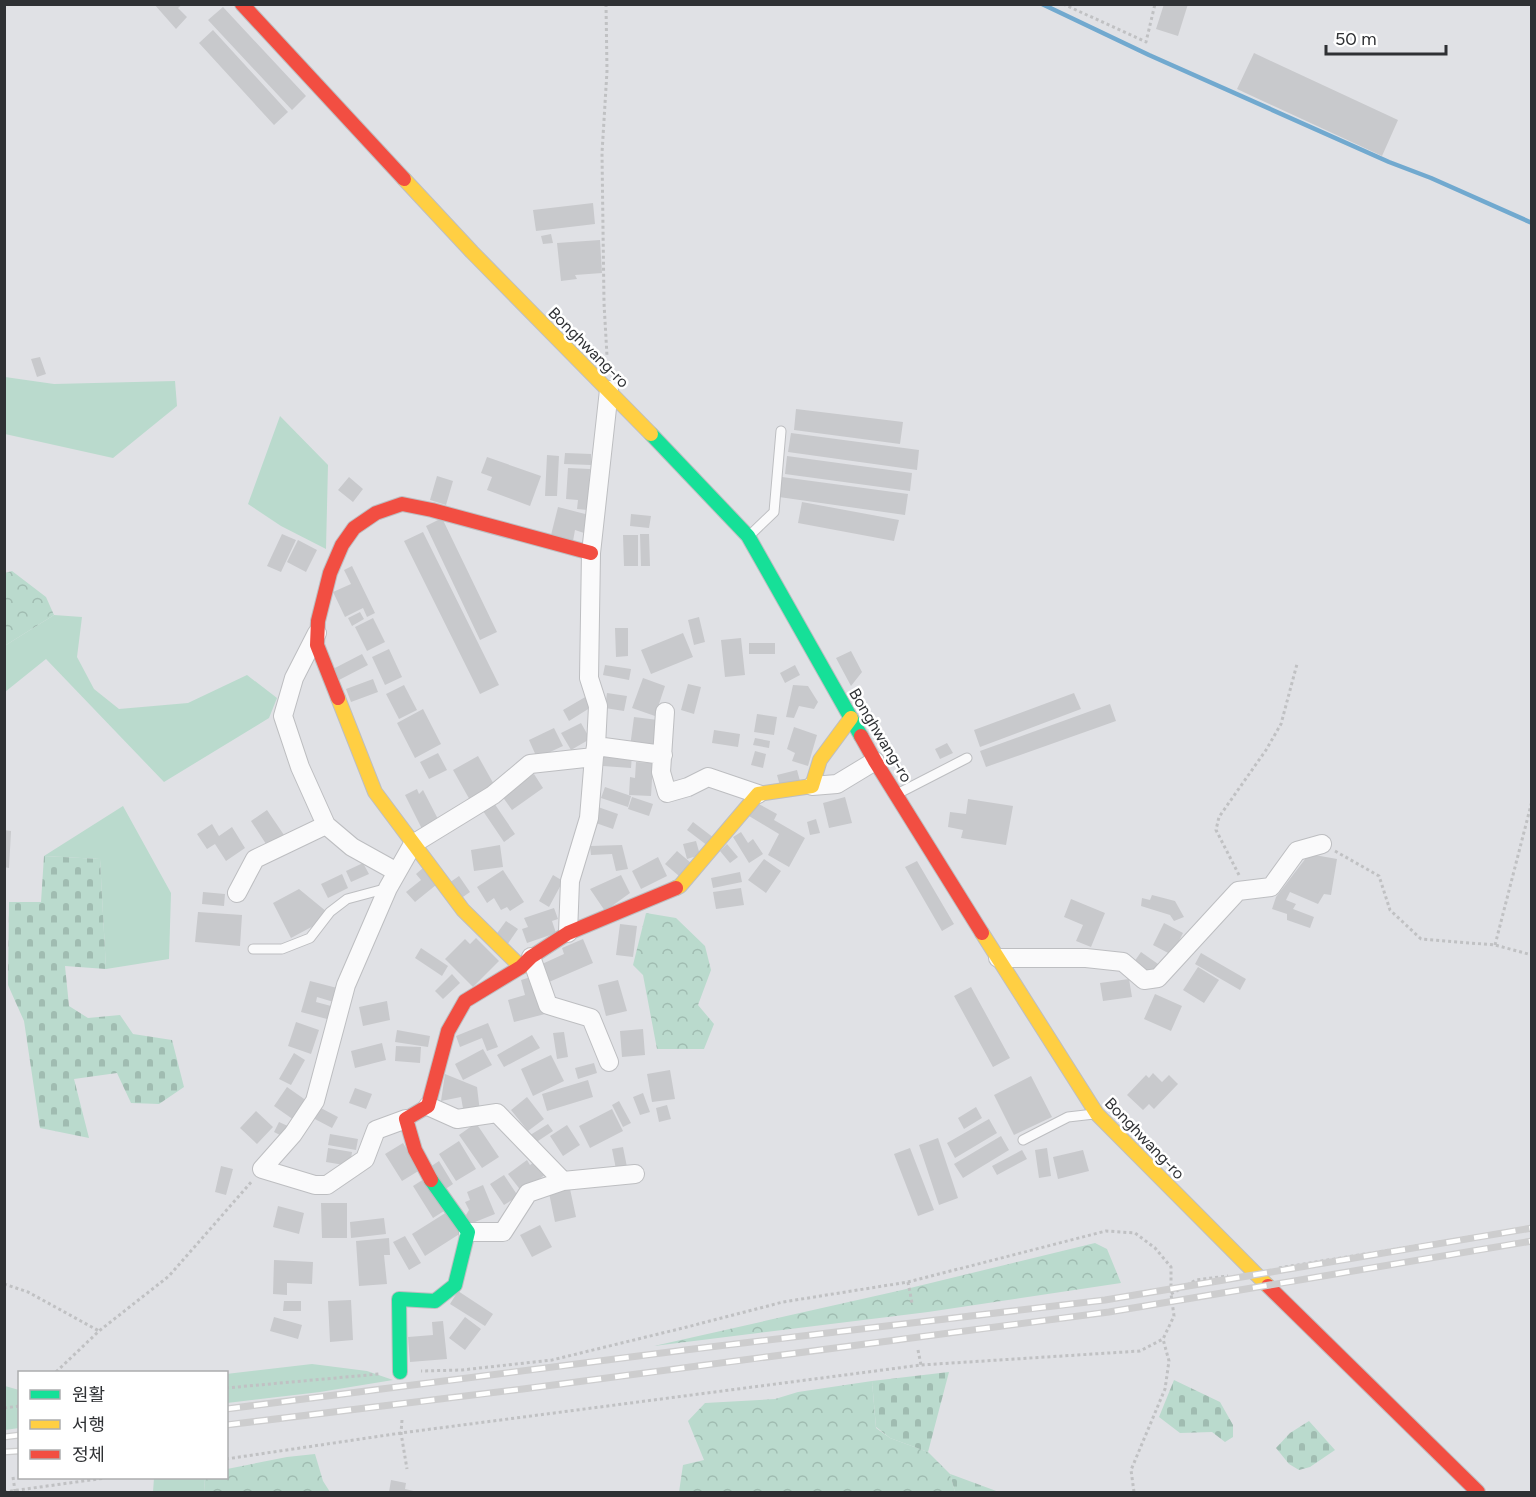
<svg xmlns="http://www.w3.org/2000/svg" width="1536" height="1497" viewBox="0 0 1536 1497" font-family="Figtree,'Noto Sans KR',sans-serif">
<defs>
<pattern id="forest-crowns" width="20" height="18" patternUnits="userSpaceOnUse" patternTransform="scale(1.5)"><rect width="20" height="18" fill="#badacd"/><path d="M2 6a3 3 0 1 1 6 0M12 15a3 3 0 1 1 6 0" fill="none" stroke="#a0bcb1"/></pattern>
<pattern id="cemetery-stones" width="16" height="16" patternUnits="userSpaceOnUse" patternTransform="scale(1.5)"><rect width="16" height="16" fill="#badacd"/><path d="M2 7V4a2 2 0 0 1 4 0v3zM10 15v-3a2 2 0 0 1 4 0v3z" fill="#a0bcb1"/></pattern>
</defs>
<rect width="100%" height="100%" fill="#e0e1e5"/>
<path fill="#badacd" d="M5 377 54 384 175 381 177 406 113 458 5 434Z
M280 416 328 465 326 549 281 526 248 504Z
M54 615 82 617 77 657 94 689 119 709 188 703 247 675 277 698 269 718 164 782 46 659 5 692 4 648 6 645Z
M123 806 171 893 169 959 106 969 100 859 44 856Z
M312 1364 367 1371 393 1380 320 1392 227 1403 226 1374Z
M5 1386 19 1390V1428L5 1430Z
M154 1478H205L204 1492H153Z"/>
<path fill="url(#forest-crowns)" d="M12 571 46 597 54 615 6 645 5 648V573Z
M646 913 676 918 705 946 711 970 698 1005 714 1024 704 1049H657L643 975 633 965Z
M1095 1243 1107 1249 1121 1283 928 1312 654 1346 902 1290Z
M872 1381 876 1428 890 1438 928 1452 950 1474 955 1492H679L683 1465 704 1460 688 1421 705 1403 775 1399 798 1392Z
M315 1454 323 1481 330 1492H204L205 1478H226L227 1469 287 1457Z"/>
<path fill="url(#cemetery-stones)" d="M44 856 100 859 106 969 65 966 69 1006 88 1018 120 1015 133 1034 172 1040 184 1087 159 1104 131 1103 117 1073 74 1079 89 1138 40 1128 24 1021 8 985 9 902H41Z
M949 1372 928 1452 890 1438 876 1427 872 1381Z
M1174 1380 1220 1402 1233 1425V1437L1225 1442 1212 1432 1180 1433 1159 1417Z
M1309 1421 1335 1450 1310 1467 1299 1470 1289 1464 1276 1448 1290 1433Z
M950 1474 953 1475 999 1492H955Z"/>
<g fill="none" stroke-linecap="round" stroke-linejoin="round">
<path stroke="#71a9cf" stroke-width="4.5" d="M1042 4 1149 55 1389 162 1431 178 1532 223"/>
</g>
<path fill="#c8c9cc" d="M154 4H183L178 8 187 17 176 29Z
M1164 4H1188L1178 36 1156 29Z
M223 7 306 96 292 110 208 20Z
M213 30 288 112 274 125 199 43Z
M1254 53 1398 120 1382 156 1237 89Z
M593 203 595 224 536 231 533 210Z
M551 234 553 243 543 244 541 236Z
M600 240 602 273 575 275 577 279 561 281 557 243Z
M40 357 46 374 37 377 31 359Z
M796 409 903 422 900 444 794 430Z
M791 433 919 450 917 470 788 452Z
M565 453 591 454V465L564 464Z
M547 455 559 456 557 496H545Z
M787 456 912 473 910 491 785 474Z
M487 457 541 476 530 506 487 490 492 477 481 473Z
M568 468 590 469 588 510 577 509 578 500 566 499Z
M437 476 453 481 446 505 430 500Z
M349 477 363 489 353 502 338 490Z
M782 477 908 494 905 515 779 497Z
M802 502 899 520 894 541 798 523Z
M558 507 589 515 584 533 575 530 573 541 551 535Z
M631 514 651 516 649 528 630 526Z
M442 518 497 632 480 640 426 526Z
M423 532 499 685 480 694 404 541Z
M282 534 296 540 281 572 267 566Z
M640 534H649L650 566H641Z
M623 535H638V566H624Z
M298 540 317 550 306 572 287 562Z
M352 566 375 613 367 617 363 608 345 617 333 592 351 584 344 570Z
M360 612 364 619 352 626 348 618Z
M699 617 705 642 694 645 688 620Z
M373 618 385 642 367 651 355 627Z
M615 628H628V656L616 657Z
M683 633 693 657 651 674 641 650Z
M741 638 745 675 725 677 721 640Z
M749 643H775V654H749Z
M389 649 402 677 385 685 372 657Z
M851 651 862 672 851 686 836 658Z
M362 654 368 665 339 680 333 669Z
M605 665 631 669 629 680 603 675Z
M795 665 800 675 785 683 780 673Z
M643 678 665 686 655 716 632 708Z
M373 679 378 692 351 702 346 689Z
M688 684 701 687 694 714 681 710Z
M404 685 417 710 399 719 386 694Z
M793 685 808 686 818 702 814 709 799 706 794 718 786 717Z
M607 693 627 696 624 711 605 708Z
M1074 693 1081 709 980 747 974 730Z
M587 696 593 706 569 721 563 710Z
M1110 704 1116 721 986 767 980 751Z
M423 709 441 744 415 758 397 723Z
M757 714 777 717 774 735 754 732Z
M634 717 658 720 653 750 630 747Z
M581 723 590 739 571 750 561 733Z
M794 727 817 735 808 766 792 761 795 753 787 749Z
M554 728 563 746 537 758 529 740Z
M714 730 740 734 738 747 712 743Z
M755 738 770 741 769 748 753 745Z
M947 743 953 753 940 759 935 749Z
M755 751 766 754 763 768 751 765Z
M438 753 447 770 429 779 420 762Z
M604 754 632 755 631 768 603 766Z
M478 756 496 788 471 802 453 770Z
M636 762 653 763 651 796 629 795 630 777 635 778Z
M797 770 800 781 780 786 777 775Z
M534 774 543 788 512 810 502 796Z
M605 787 631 796 628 807 601 798Z
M417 789 419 794 423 790 439 821 422 829 405 795Z
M632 797 653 804 649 816 628 809Z
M845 797 852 823 829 828 823 803Z
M968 799 1013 806 1006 845 961 838 963 830 948 827 950 812 966 814Z
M494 803 515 834 504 842 483 811Z
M757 803 777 814 774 820 805 838 789 867 768 855 779 834 749 816Z
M598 807 618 814 613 829 593 822Z
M267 810 284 835 268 847 251 821Z
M816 819 820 833 810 835 807 822Z
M693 822 714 838 708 846 687 830Z
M212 824 219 836 232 827 245 848 226 861 215 844 207 849 197 834Z
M4 830 11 831 9 868 4 867Z
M741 832 748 843 753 839 763 854 749 863 733 837Z
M696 841 700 855 687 859 683 844Z
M727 844 738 857 730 863 720 851Z
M500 845 503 867 474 871 471 850Z
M622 845 628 869 616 871 612 854 591 855 590 846Z
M677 851 691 863 679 876 665 864Z
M1309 854 1337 859 1331 895 1324 894 1318 904 1290 892 1286 900 1296 904 1293 909 1314 917 1310 928 1287 920V914L1272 909 1276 897Z
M658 857 667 876 641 889 632 871Z
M764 859 781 871 766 893 748 880Z
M917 861 954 924 942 931 905 867Z
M363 863 369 874 351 882 346 871Z
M423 868 436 885 415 902 406 892 421 880 416 874Z
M503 870 524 902 510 911 507 907 501 910 494 898 487 903 477 887Z
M740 872 742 882 713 888 711 878Z
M342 874 348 888 328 898 321 884Z
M553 875 563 881 549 907 539 901Z
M621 875 630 893 605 911 590 889Z
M459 876 470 892 460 899 449 883Z
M741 888 744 905 716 909 713 892Z
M299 889 327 912 317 924 291 938 273 903Z
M203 892 225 894 224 906 202 904Z
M1152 895 1175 901 1184 917 1174 921 1170 915 1141 906 1142 898 1150 900Z
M1071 899 1105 913 1091 947 1076 941 1083 925 1064 917Z
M554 908 558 919 552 921 556 933 527 943 522 929 528 927 524 918Z
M198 912 242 915 240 946 195 942Z
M506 921 518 929 507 945 495 936Z
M1164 923 1183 933 1172 955 1153 945Z
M620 924 637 926 633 957 616 955Z
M476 938 499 961 473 987 445 959 465 939 470 944Z
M583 939 593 963 549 982 542 964 564 954 562 948Z
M421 948 448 966 442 976 415 958Z
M1141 952 1158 964 1151 974 1134 962Z
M1201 953 1246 979 1240 990 1195 964Z
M1198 967 1219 980 1204 1003 1183 990Z
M452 974 460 983 443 999 435 991Z
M534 976 545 1014 514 1022 508 1000 525 995 521 980Z
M1129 979 1132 997 1103 1001 1100 983Z
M618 980 627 1011 606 1016 598 985Z
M310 981 341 989 337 1003 317 997 316 1002 331 1006 327 1019 301 1012Z
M971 987 1010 1058 993 1067 954 996Z
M1155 994 1182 1006 1171 1031 1144 1019Z
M387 1001 390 1020 363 1026 359 1007Z
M296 1022 319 1030 311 1054 288 1046Z
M488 1023 498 1047 487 1051 482 1038 460 1047 456 1036Z
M643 1029 645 1055 622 1057 620 1031Z
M397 1030 430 1036 428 1047 395 1042Z
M564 1032 568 1057 557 1059 553 1033Z
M532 1035 540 1048 504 1067 497 1055Z
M382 1043 386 1060 355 1068 351 1051Z
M396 1046 421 1047 420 1063 395 1061Z
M483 1049 492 1065 463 1080 455 1064Z
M294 1053 305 1060 291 1085 279 1079Z
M551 1055 564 1081 533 1096 521 1069Z
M594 1063 597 1073 578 1079 575 1068Z
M670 1070 675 1099 652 1102 647 1074Z
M1153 1073 1162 1082 1169 1075 1178 1084 1154 1109 1149 1104 1143 1110 1127 1095 1146 1075 1149 1078Z
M445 1074 477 1087 480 1112 464 1114 461 1097 441 1101Z
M1031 1076 1052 1117 1014 1135 994 1095Z
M588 1080 593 1097 547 1111 542 1094Z
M287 1087 307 1101 294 1120 274 1106Z
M355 1088 372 1094 366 1109 349 1103Z
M643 1093 650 1112 640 1115 633 1097Z
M527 1097 544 1119 528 1131 511 1110Z
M619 1101 631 1123 623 1127 612 1105Z
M667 1105 671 1119 659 1122 656 1108Z
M317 1106 338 1117 332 1128 311 1117Z
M976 1107 982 1118 964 1129 958 1118Z
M612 1109 623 1131 590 1148 579 1126Z
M256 1111 273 1127 257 1144 240 1128Z
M989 1119 997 1133 955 1158 947 1143Z
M279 1122 290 1127 286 1138 274 1132Z
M476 1123 499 1157 482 1168 459 1135Z
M548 1124 553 1131 532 1145 527 1137Z
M567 1125 580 1145 563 1156 550 1136Z
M330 1134 358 1139 356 1150 328 1145Z
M1001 1136 1009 1150 963 1178 954 1164Z
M938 1138 958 1198 939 1205 919 1145Z
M459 1141 476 1169 456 1181 439 1154Z
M403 1143 420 1170 402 1181 385 1154Z
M623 1147 627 1167 616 1169 612 1149Z
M328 1148 352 1152 350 1166 326 1162Z
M910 1148 934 1210 918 1216 894 1154Z
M1047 1148 1051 1176 1039 1178 1035 1150Z
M1022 1150 1027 1159 997 1175 992 1166Z
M1083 1150 1089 1171 1058 1179 1053 1157Z
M527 1160 530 1165 537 1160 546 1174 522 1192 508 1174Z
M439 1161 453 1184 444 1190 430 1167Z
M221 1166 233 1169 226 1195 215 1192Z
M504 1175 518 1196 504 1205 490 1184Z
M424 1179 444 1211 433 1218 413 1186Z
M483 1185 495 1214 470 1224 466 1215 469 1210 465 1202 470 1200 467 1192Z
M570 1189 576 1217 555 1222 549 1193Z
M321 1203H347V1238H322Z
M278 1206 304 1213 299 1234 273 1227Z
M447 1212 461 1233 425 1256 412 1234Z
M384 1218 386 1234 351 1238 350 1222Z
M540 1225 552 1247 532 1257 520 1235Z
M405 1236 421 1263 409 1270 393 1242Z
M389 1238 390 1255H384L387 1284 359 1286 356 1241Z
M274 1260 313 1262 312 1284 287 1283V1295L273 1294Z
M458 1291 493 1314 485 1326 450 1304Z
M351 1300 353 1340 330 1342 328 1301Z
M284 1301H301V1311H283Z
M274 1317 302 1325 298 1339 270 1331Z
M465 1317 481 1329 465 1350 449 1338Z
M443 1321 447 1359 410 1362 408 1337 433 1335 432 1322Z
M391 1480 406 1483 405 1489 418 1492H389Z"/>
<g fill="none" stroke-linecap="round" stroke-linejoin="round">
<defs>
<path id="lane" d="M750 535 774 512 781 431
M899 793 967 758
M253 949H282L310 938 330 912 347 899 388 888
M1023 1140 1068 1117 1094 1114"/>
<path id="street" d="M317 633 294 678 283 716 300 767 326 825
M665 712 661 772 667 793 688 787 708 777 758 794
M596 746 663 755
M812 786 837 784 875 761
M237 893 255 859 326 825 352 847 397 872
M568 933 570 881 589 818 594 757 596 746 598 706 589 678 591 553 609 390
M531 957 548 1005 591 1018 609 1062
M998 958H1086L1123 962 1144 980 1158 978 1238 891 1271 887 1297 851 1322 844
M428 1106 457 1119 497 1113 563 1181 635 1174
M406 1119 376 1130 365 1159 327 1185H315L262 1169 293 1134 315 1101 346 985 388 888 413 844 493 795 530 764 594 757
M468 1232H503L528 1193 563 1181"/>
<path id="fast" d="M651 434 748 536 861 736
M400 1372 399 1299 435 1301 455 1285 468 1232 431 1180"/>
<path id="slow" d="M404 179 472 252 651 434
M338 698 375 792 463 910 521 967
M676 888 680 886 758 794 812 786 820 760 851 718
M982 933 1097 1114 1268 1286"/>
<path id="jam" d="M242 4 404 179
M338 698 317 645 318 621 330 573 342 545 354 528 376 513 402 504 432 510 591 553
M861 736 875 761 982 933
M431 1180 415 1150 406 1119 428 1106 448 1031 465 1001 521 967 531 957 568 933 676 888
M1268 1286 1478 1492"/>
</defs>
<use href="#lane" stroke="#bdbec1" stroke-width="11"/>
<use href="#street" stroke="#bdbec1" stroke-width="20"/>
<use href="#fast" stroke="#bdbec1" stroke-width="16"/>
<use href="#slow" stroke="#bdbec1" stroke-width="16"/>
<use href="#jam" stroke="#bdbec1" stroke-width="16"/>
<path stroke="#c0c1c3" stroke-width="3" stroke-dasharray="3 3" stroke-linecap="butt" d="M606 4 607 71 602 153 604 303 607 356
M1063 4 1146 42 1155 4
M1335 851 1379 876 1390 910 1421 939 1495 945 1532 955
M1239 875 1216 830 1219 817 1266 750 1281 724 1297 664
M1495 945 1532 801
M1279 1268 1532 1227
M908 1282 912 1303
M4 1284 28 1292 99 1331
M1171 1294 1196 1280 1228 1276
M918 1350 921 1365
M56 1372 99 1331 169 1276 253 1180
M226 1388 379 1374
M4 1408 20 1406
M402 1420 401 1433 407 1469
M4 1425 5 1427
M226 1459 401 1433 921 1365 1140 1351 1163 1339 1174 1316 1171 1294V1267L1155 1248 1135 1233 1106 1231 908 1282 783 1302 687 1327 552 1360 462 1370 421 1371
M13 1477 15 1491
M4 1492 105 1478
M1134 1492 1131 1470 1165 1389 1169 1361 1163 1339"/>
<use href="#lane" stroke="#fafafb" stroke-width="9"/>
<use href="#street" stroke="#fafafb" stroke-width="18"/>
<use href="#fast" stroke="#16e098" stroke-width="14"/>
<use href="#slow" stroke="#ffcf43" stroke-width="14"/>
<use href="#jam" stroke="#f24e42" stroke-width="14"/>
<defs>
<path id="rail" d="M226 1409 685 1350 1105 1300 1532 1228
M226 1425 523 1389 1109 1312 1532 1241
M4 1437 20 1435
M4 1452 20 1451"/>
</defs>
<use href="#rail" stroke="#cdcdce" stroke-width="7"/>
<use href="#rail" stroke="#fff" stroke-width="4.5" stroke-dasharray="14" stroke-linecap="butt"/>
</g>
<g text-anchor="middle" stroke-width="5" stroke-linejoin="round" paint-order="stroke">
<g font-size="16" fill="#2f3134" stroke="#fff">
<text transform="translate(589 347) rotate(45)" y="6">Bonghwang-ro</text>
<text transform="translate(881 735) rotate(59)" y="6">Bonghwang-ro</text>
<text transform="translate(1145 1138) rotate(46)" y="6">Bonghwang-ro</text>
</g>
</g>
<rect width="1536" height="1497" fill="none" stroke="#2f3134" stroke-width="12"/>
<rect x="18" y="1371" width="210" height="108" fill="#ffffff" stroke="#acadae" stroke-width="1.5"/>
<rect x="30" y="1390" width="30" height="9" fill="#16e098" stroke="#acadae" stroke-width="1.5"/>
<text x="72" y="1401" font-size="18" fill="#2f3134">원활</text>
<rect x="30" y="1420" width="30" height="9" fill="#ffcf43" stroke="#acadae" stroke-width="1.5"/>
<text x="72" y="1431" font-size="18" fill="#2f3134">서행</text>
<rect x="30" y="1450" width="30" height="9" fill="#f24e42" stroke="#acadae" stroke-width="1.5"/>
<text x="72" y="1461" font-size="18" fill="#2f3134">정체</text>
<path d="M1326 45v9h120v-9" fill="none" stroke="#2f3134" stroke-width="3"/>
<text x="1335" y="45" font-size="18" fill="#2f3134" stroke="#ffffff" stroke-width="4.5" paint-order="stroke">50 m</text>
</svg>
